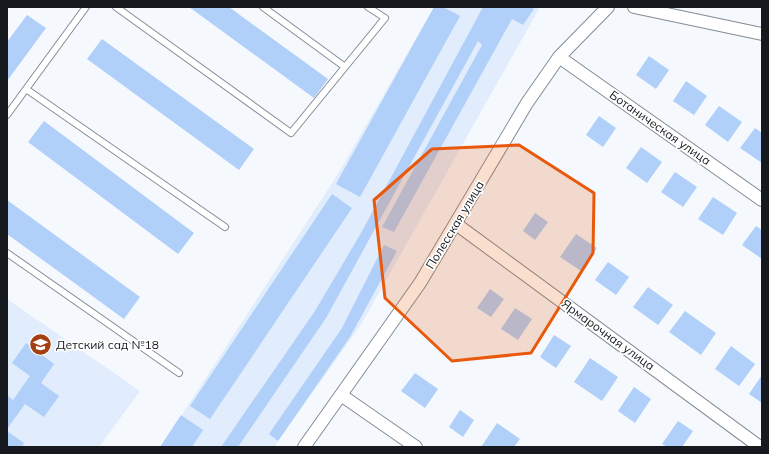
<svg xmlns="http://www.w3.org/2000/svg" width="769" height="454" viewBox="0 0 769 454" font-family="Mulish,sans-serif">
<rect width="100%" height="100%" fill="#f5f9fe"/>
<path fill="#e1ecfc" d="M434 7H540L362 323 274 447H161L338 174Z
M7 299 140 391 99 447H7Z"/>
<path fill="#b0cff9" d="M189 7H229L328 79 314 98Z
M434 7H443L460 16 360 197 336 184Z
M483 7H531L534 9 523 25 512 19 394 232 382 227 482 45 478 41 326 318 238 447H221L315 311 361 233Z
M27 15 46 28 7 81V42Z
M102 39 254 149 239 170 87 59Z
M649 56 669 70 656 89 636 75Z
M686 81 707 96 694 115 673 101Z
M719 106 742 122 728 142 705 125Z
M599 116 616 128 603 147 586 135Z
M44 121 194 233 178 254 28 142Z
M755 128 762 133V163L740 148Z
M641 147 662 162 647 183 626 168Z
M675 172 697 187 683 207 661 192Z
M332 194 352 208 210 419 190 406Z
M713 197 737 213 723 235 698 219Z
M7 200 140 297 124 319 7 234Z
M535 213 548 222 535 240 523 231Z
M756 226 762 230V259L742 245Z
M576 234 597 248 581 271 560 257Z
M384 245 397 251 350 337 278 441 269 434 342 328Z
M608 262 629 277 616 295 595 280Z
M648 287 673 305 658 325 633 307Z
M490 289 504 299 491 317 477 308Z
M515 308 532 319 518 340 501 329Z
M685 311 716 333 701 355 669 332Z
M554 335 571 346 556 368 540 357Z
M26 343 54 364 41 383 59 396 44 417 25 404 7 429V395L13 400 30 376 12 363Z
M731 346 755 364 739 386 715 369Z
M590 358 618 377 602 401 574 382Z
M415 373 438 389 425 408 401 391Z
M762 375V403L749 394Z
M634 387 651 399 635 423 618 411Z
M460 410 474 420 463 437 449 427Z
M181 415 203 430 192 447H160Z
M678 421 693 431 682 447H667L662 444Z
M497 423 520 439 514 447H481Z
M7 431 24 443 22 447H7Z"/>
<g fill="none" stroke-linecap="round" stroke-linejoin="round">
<defs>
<path id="service" d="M116 7 291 133 385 18 368 7
M263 7 345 67
M26 89 225 227
M7 115 86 7
M7 253 179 373"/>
<path id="minor" d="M634 7 762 34
M559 57 762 200
M456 224 760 447
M341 395 416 447
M304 447 420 283 527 103 559 57 608 7"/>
</defs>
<use href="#service" stroke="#838c97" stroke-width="8"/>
<use href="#minor" stroke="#838c97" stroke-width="14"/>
<use href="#service" stroke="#fff" stroke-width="6"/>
<use href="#minor" stroke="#fff" stroke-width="12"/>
</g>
<path fill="#e8590c" fill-opacity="0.2" stroke="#e8590c" stroke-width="3" stroke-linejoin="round" d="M519 145 594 193 593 253 531 353 452 361 385 298 374 200 432 149Z"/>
<defs>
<symbol id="school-disc" viewBox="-11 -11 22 22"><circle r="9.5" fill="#a43f12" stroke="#fff"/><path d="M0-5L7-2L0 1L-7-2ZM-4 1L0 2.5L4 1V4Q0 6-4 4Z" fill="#fff"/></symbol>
</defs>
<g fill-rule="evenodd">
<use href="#school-disc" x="28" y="332" width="25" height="25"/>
</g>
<g text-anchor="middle" stroke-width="3.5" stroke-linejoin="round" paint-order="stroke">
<g font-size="12" fill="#16191d" stroke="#fff">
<text transform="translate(660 128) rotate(35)" y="4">Ботаническая улица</text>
<text transform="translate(455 225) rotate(-59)" y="4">Полесская улица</text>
<text transform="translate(608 335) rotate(36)" y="4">Ярмарочная улица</text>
</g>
<g font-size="12" fill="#16191d" stroke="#fff" text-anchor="start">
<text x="56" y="349">Детский сад №18</text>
</g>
</g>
<rect width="769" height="454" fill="none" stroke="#16191d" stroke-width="16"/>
</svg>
